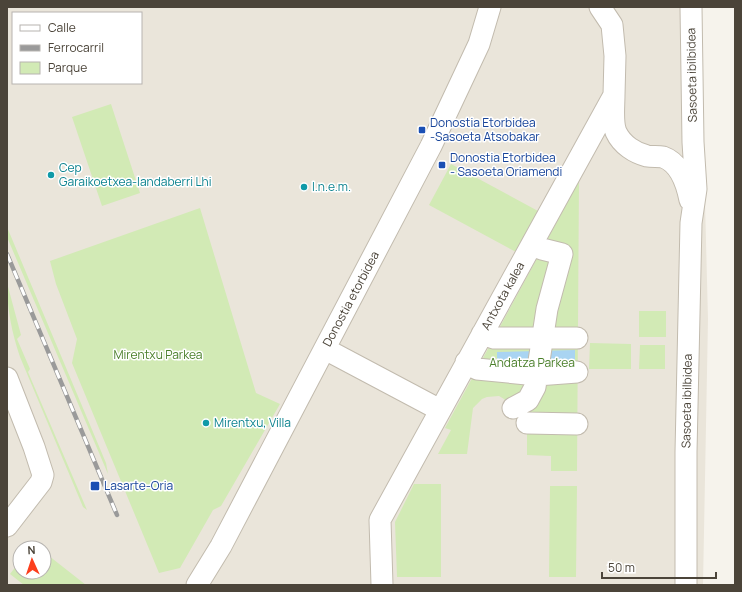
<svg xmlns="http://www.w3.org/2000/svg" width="742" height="592" viewBox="0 0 742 592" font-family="Manrope,sans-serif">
<rect width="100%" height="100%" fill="#f6f3ec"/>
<path fill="#eae5da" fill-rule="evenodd" d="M7 7H700L708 319 703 585H7ZM13 13H141V83H13ZM20 548H44V572H20Z"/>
<path fill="#d2eab5" d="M111 104 140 193 102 206 72 117Z
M451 164 538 211 516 252 429 205Z
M579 181 577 471H551V456L527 455V423L504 399 499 396 487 397 482 399 473 408 467 454H438L451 430 445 428Z
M200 208 256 393 280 404 221 506 213 510 180 568 159 573 72 363 77 339 56 284 50 261Z
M7 227 106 463 108 474 7 237Z
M7 283 21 335 17 339 30 369 28 372 87 510 83 507 20 357C12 333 7 309 7 283Z
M639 311H666V337H639Z
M590 343 631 344V369H589Z
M640 345H665V369H639Z
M414 484H441V577H397L395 522Z
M550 486H577L576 577H549Z
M44 552 86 585H24L10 574 20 561V572H44Z"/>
<path fill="#a9d4f2" d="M575 350V364L497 362V352Z"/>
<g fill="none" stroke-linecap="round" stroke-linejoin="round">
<defs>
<path id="minor" d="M614 95C614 105 612 123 616 132 622 145 635 153 647 156 652 157 658 156 663 157 680 163 687 185 690 200
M482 334 494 338H577
M325 349 440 410
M466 362 477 369 537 375 577 372
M7 378 34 447 43 475 41 482 7 526
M513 408 528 400 535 387 547 309 562 254 542 249
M527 423 577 424
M197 585 221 546 431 146 479 44 490 7
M382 585 380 520 614 95 615 56 612 25 600 7
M686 585V452L691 223 696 189 693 142 691 7"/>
</defs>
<use href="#minor" stroke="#c2bbae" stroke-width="23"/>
<use href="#minor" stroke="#fff" stroke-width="21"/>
<defs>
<path id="rail" d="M7 254 117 515"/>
</defs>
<use href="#rail" stroke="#9a9a9a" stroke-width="4.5"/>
<use href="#rail" stroke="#fff" stroke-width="3" stroke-dasharray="9" stroke-linecap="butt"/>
</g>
<g fill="#1a4fb4" stroke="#fff" stroke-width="1.5">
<rect x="418" y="126" width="8" height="8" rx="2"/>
<rect x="438" y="161" width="8" height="8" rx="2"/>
<rect x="90" y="481" width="10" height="10" rx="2"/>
</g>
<g fill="#0f9aa8" stroke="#fff" stroke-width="1.5">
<circle cx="51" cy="175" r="4"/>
<circle cx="304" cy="187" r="4"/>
<circle cx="206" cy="423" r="4"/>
</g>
<g text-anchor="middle" stroke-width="3" stroke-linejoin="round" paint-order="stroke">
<g font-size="12" fill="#4b4439" stroke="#fff">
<text transform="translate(692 75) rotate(-91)" y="4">Sasoeta ibilbidea</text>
<text transform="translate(503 296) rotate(-61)" y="4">Antxota kalea</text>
<text transform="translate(351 299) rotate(-62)" y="4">Donostia etorbidea</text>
<text transform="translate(687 401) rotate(-89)" y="4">Sasoeta ibilbidea</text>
</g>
<g font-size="12" fill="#164399" stroke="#fff" text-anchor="start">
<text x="430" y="127">Donostia Etorbidea<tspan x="430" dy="14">-Sasoeta Atsobakar</tspan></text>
<text x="450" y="162">Donostia Etorbidea<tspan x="450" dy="14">- Sasoeta Oriamendi</tspan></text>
<text x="104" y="490">Lasarte-Oria</text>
</g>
<g font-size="12" fill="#0d838f" stroke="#fff" text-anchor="start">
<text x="59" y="172">Cep<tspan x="59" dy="14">Garaikoetxea-landaberri Lhi</tspan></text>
<text x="312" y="191">I.n.e.m.</text>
<text x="214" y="427">Mirentxu, Villa</text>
</g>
<g font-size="12" fill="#4a7f2a" stroke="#fff">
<text x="158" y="359">Mirentxu Parkea</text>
<text x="532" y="367">Andatza Parkea</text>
</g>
</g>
<rect width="742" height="592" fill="none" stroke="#4b4439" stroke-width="16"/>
<rect x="12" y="12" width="130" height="72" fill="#ffffff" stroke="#b7b4b0"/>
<rect x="20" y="25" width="20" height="6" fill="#ffffff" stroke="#b7b4b0"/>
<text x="48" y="32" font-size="12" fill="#4b4439">Calle</text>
<rect x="20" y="45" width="20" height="6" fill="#9a9a9a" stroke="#b7b4b0"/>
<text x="48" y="52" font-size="12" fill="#4b4439">Ferrocarril</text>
<rect x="20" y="62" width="20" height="12" fill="#d2eab5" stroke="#b7b4b0"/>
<text x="48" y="72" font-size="12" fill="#4b4439">Parque</text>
<g transform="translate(32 560) rotate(357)"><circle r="19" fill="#ffffff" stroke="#b7b4b0"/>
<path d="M0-3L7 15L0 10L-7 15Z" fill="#fc3f1d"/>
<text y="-6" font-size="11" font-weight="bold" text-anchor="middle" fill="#4b4439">N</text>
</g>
<path d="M602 572v6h114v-6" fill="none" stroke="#4b4439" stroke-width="2"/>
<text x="608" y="572" font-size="12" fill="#4b4439" stroke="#ffffff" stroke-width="3" paint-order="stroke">50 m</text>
</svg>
